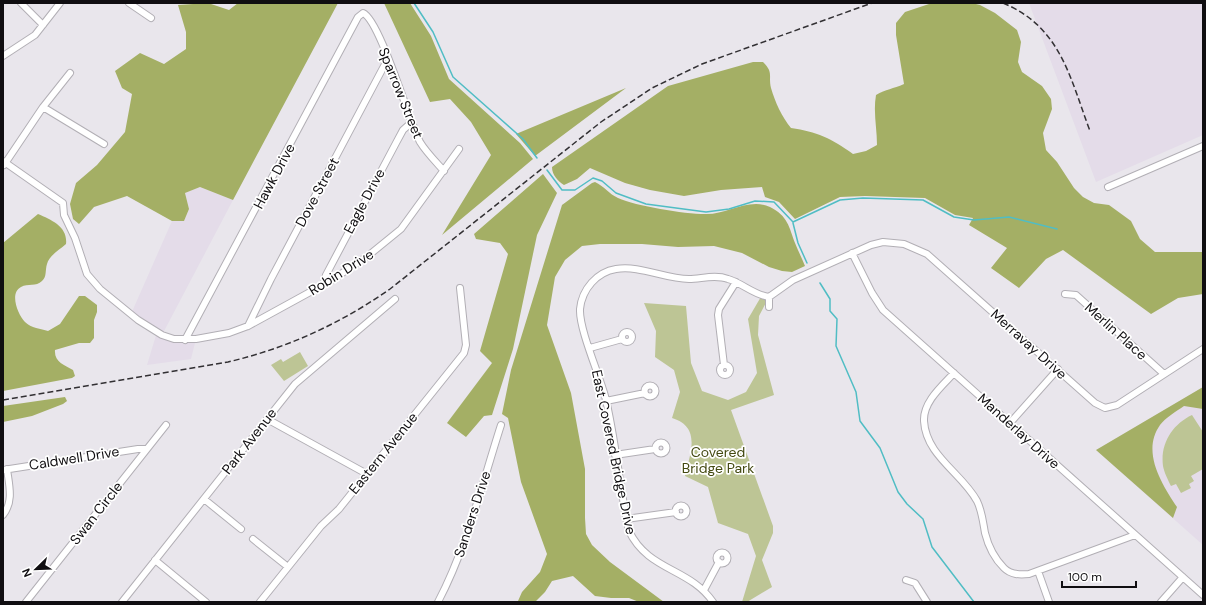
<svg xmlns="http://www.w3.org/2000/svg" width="1206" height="605" viewBox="0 0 1206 605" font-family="'DM Sans',sans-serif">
<rect width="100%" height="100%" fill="#e9e6ec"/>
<path fill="#e4dce9" d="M1029 3H1203V135L1096 182Z
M200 187 233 200 162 335 196 339 191 359 147 365 157 332 131 314 172 221H184L189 209 185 193Z
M1203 387V545L1096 450Z"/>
<path fill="#bdc595" d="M762 295 769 297 759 316 758 335 774 395 731 410 773 526V533L762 560 772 587 747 602H742L756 556 748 534 718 523 708 487 685 476C690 454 702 427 672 418L680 392 674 370 655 357 656 331 644 303 686 306 691 363 702 391 728 400 746 392 757 373 748 319Z
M300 352 308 366 284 381 271 365 281 359 283 362Z
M1192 415 1203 432V469L1191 476 1194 481 1189 484 1191 488 1181 493 1176 484 1171 486C1168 480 1164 472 1163 466 1160 443 1173 424 1192 415Z"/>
<path fill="#a4af65" d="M208 3 229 10 238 3H338L233 200 200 187 185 193 189 209 184 221H172L127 196 94 207 79 224 73 219 70 204 76 183 97 165 125 132 132 94 122 88 115 71 140 53 164 64 186 49V32L178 5Z
M384 3H410L431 36 449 79 520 143 533 159 442 235 491 155 471 122 450 99 430 102Z
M932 3H972L980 5 995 13 1017 30 1021 42 1018 62 1022 72 1042 86 1051 99 1052 109 1043 133 1046 150 1057 162 1074 188 1083 197 1094 203 1109 205 1131 221 1140 239 1155 252H1203V294L1178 298 1151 314 1063 250 1046 259 1019 288 991 268 1007 248 969 225 973 218 955 215 925 198 865 196 840 197 795 219 779 202 765 197 762 187 721 190 684 196 650 190 625 183 590 168 577 179 564 185C558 181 552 175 552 167L668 86 753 62H763C774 73 768 75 771 88 775 102 782 117 791 128 817 132 831 138 853 154L866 151 877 145C877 128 873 112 876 95 886 89 893 89 904 84L896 35V23L905 12Z
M626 88 535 156 516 134Z
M543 174 557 193 537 235 513 349 492 415 484 416 466 437 447 423 492 363 480 351 508 254 500 243 476 239 474 234Z
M595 182C604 186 609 194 618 198 636 206 684 214 705 214 726 215 749 197 770 207 788 216 789 227 795 243 798 251 802 258 805 266L792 272 782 271 769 267 742 253 714 246 678 247 642 244H600L582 246 565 260 555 277 547 325 571 393 585 469V518L586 534 592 545 610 562 664 602H639L629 598H611L595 596 573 576 552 581 545 592 535 602H519L518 601 522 592 540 572 547 554 521 482 508 418 502 414 511 370 562 205 592 183Z
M38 214C52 220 68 227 66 244 59 250 49 256 47 264 45 270 47 277 42 281 36 287 28 283 21 287 9 293 18 315 25 322 31 328 41 329 48 331L60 324 79 296H85L97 305V312L94 320V338L90 343H79L55 350C54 362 64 365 73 370L75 376 72 378 3 391V243Z
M1203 387V409L1184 406C1177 411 1165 418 1160 425 1141 452 1162 484 1177 507L1173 518 1096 450Z
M65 397 67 401 63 404 32 416 3 422V406Z"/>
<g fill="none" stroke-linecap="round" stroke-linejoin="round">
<path stroke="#50bdc4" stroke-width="1.5" d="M414 3 433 32 453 77 523 139 537 158
M547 170 562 190H575L593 178 602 181 616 193 646 204 706 212 729 209 755 201 774 202 793 222 840 200 863 198 923 200 954 217 974 220 1009 217 1057 229
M793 223 798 243 807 263
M820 283 830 299V311L837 319 836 346 856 392 860 421 880 448 898 492 907 504 923 519 932 547 974 602"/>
<defs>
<path id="street" d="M21 3 43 25
M129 3 151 18
M3 56 35 35 60 3
M43 107 104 144
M3 161 63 203 64 215 75 238 87 274 100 289 138 320 162 335 174 339H196L229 333 248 326 332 280 369 255 401 229 459 149
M4 165 43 107 70 73
M1108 187 1203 146
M852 253 872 293 883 310 1203 595
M324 284 326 275 396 143 403 130 412 122
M1065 294 1076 295 1164 374
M769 297V307
M248 326 271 279 384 66 389 61
M622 337a5 5 0 1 1 10 0a5 5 0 1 1-10 0Z
M185 340 358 17 363 13C380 20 409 121 420 142 426 152 436 162 444 171
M590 348 622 339
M720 370a5 5 0 1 1 10 0a5 5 0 1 1-10 0Z
M724 365 718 315 719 309 736 282
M954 373C942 386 923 402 924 421 926 456 962 473 977 501 982 511 983 522 985 533 988 545 995 559 1004 568 1011 575 1020 575 1029 574L1135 535
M644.5 391a5.5 5.5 0 1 1 11 0a5.5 5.5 0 1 1-11 0Z
M606 401 645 393
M267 419 367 474
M1010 423 1058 369
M655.5 448a5.5 5.5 0 1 1 11 0a5.5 5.5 0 1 1-11 0Z
M615 455 655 449
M3 470 138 449H146
M204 499 241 529
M675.5 511a5.5 5.5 0 1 1 11 0a5.5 5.5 0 1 1-11 0Z
M3 515C14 501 9 485 7 469
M626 519 676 512
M253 539 288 567
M716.5 558a5.5 5.5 0 1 1 11 0a5.5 5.5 0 1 1-11 0Z
M155 560 206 602
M1038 571 1049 602
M906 580 915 583 927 602
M704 590 719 562
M26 602 166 425
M122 602 295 384 395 299
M260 602 321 526 339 509 464 353 466 345 460 288
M438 602C467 547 482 484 501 425
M713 602C690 568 648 571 629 531 619 486 616 440 605 396 599 374 579 329 580 309 582 289 597 272 616 269 640 265 665 279 689 279 701 279 715 274 728 279 742 283 754 295 769 297L793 280 871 245 883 242 904 244 927 254 1095 403 1105 408 1117 405 1203 349
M1161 602 1183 577"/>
</defs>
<use href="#street" stroke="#b2afb5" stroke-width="8"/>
<use href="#street" stroke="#fff" stroke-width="6"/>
<path stroke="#323033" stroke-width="1.5" stroke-dasharray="6 3" stroke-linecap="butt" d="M1003 3C1061 27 1070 78 1090 131
M3 400 228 362C287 348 340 324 390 289L601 122 652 88 702 64 872 3"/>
</g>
<g text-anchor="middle" stroke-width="3.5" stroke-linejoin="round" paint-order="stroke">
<g font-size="14" fill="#100e11" stroke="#fff">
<text transform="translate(401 93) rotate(68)" y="5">Sparrow Street</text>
<text transform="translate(274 176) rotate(-62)" y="5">Hawk Drive</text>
<text transform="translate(317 192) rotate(-62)" y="5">Dove Street</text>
<text transform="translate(364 201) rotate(-62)" y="5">Eagle Drive</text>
<text transform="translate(341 272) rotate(-32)" y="5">Robin Drive</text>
<text transform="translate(1116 331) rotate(42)" y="5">Merlin Place</text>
<text transform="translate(1029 344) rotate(42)" y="5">Merravay Drive</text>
<text transform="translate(1019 431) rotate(42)" y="5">Manderlay Drive</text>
<text transform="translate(249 441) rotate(-52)" y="5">Park Avenue</text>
<text transform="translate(614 452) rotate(78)" y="5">East Covered Bridge Drive</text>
<text transform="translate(383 453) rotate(-51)" y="5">Eastern Avenue</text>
<text transform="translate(74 458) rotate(-9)" y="5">Caldwell Drive</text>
<text transform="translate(96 513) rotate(-52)" y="5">Swan Circle</text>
<text transform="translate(472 514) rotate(-72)" y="5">Sanders Drive</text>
</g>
<g font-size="14" fill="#434911" stroke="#fff">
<text x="718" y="457">Covered<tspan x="718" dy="16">Bridge Park</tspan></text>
</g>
</g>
<rect width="1206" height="605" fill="none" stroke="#100e11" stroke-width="8"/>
<g transform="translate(36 569) rotate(247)" stroke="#ffffff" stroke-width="3" paint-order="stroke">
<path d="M0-3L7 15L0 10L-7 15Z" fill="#100e11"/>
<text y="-6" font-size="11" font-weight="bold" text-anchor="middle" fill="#100e11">N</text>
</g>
<path d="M1062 581v6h74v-6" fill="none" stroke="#100e11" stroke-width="2"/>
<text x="1068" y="581" font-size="12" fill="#100e11" stroke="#ffffff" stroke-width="3" paint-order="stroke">100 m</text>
</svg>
